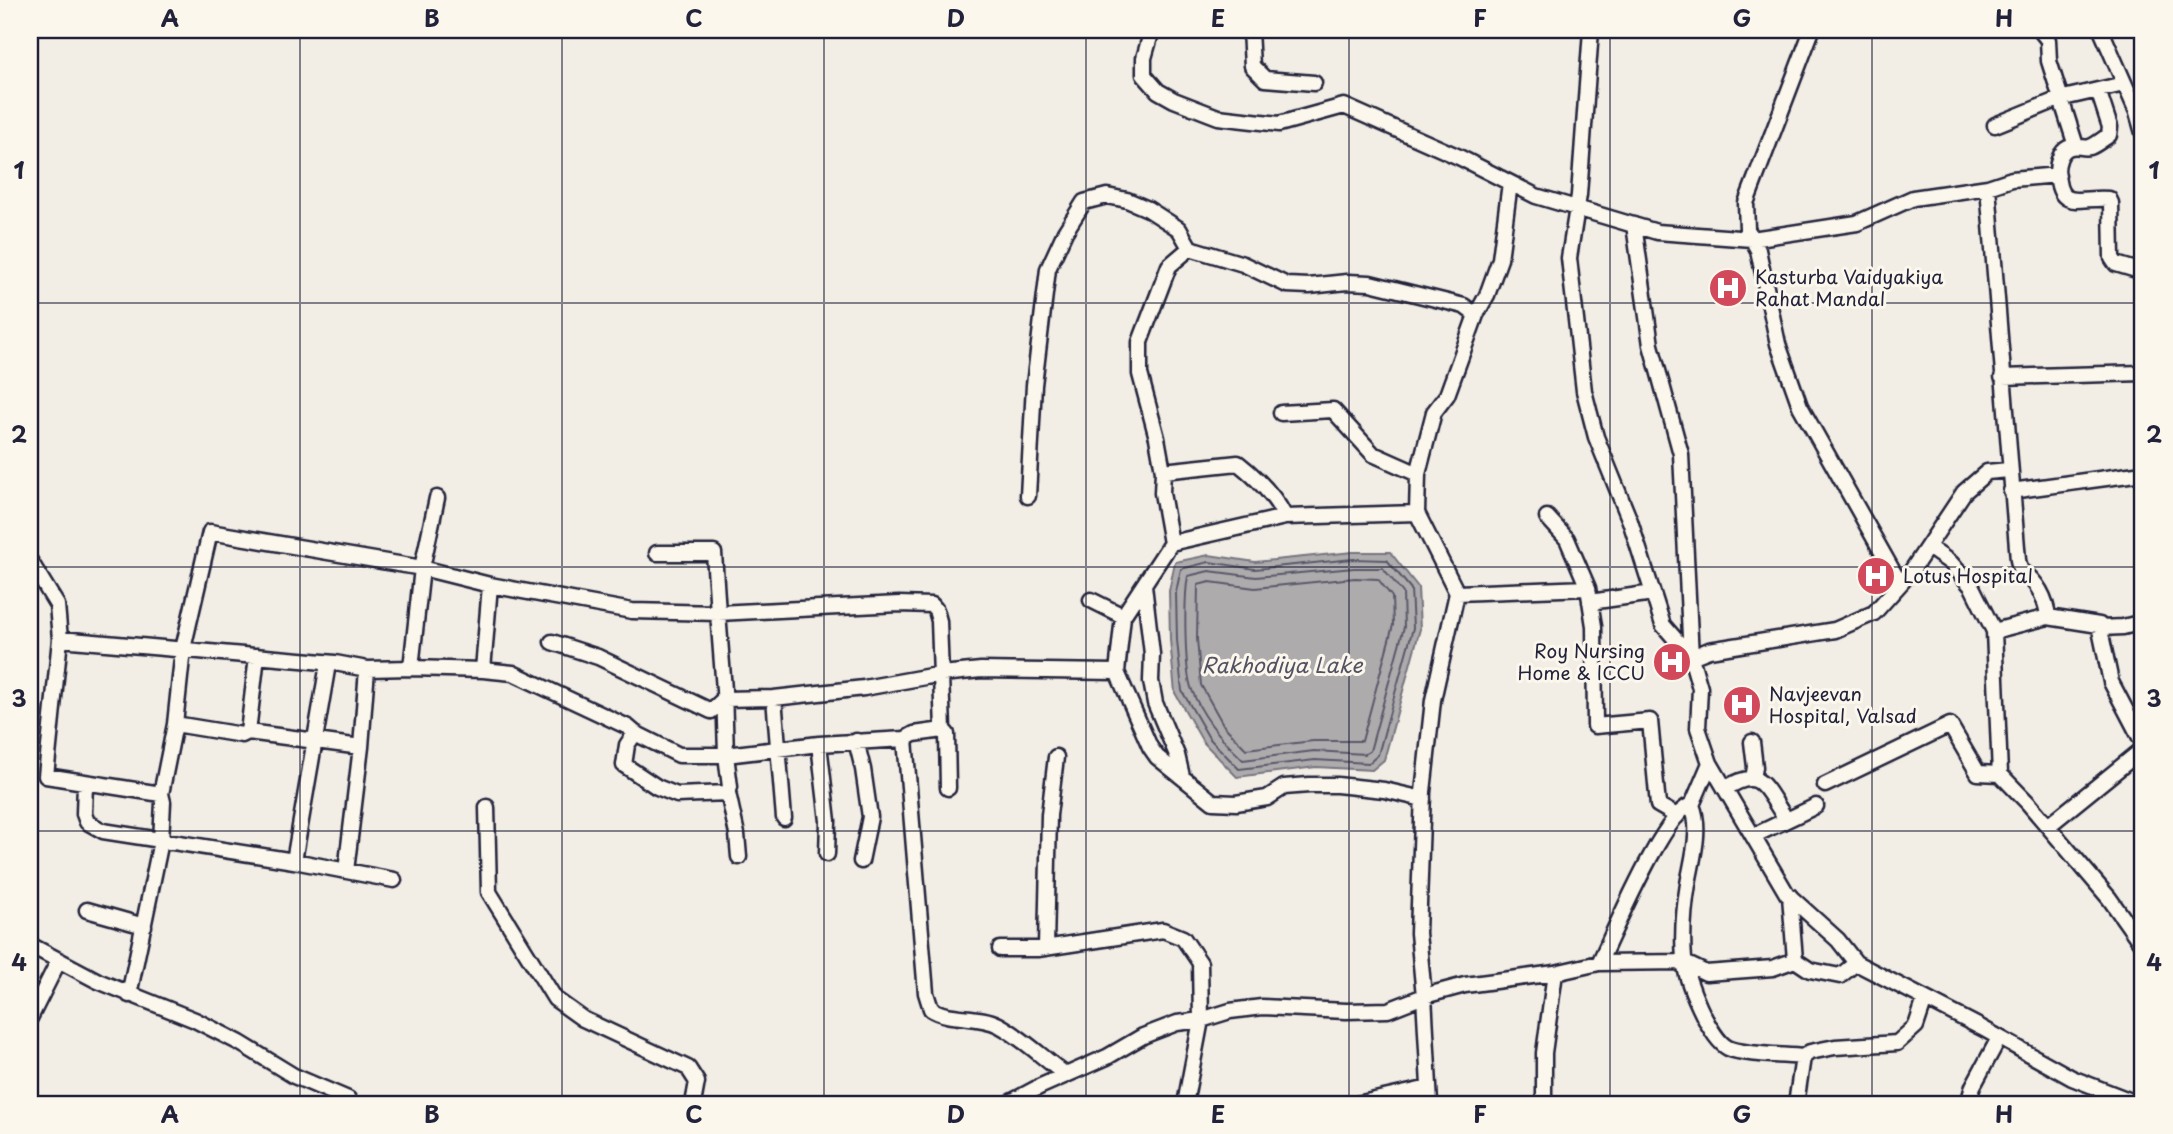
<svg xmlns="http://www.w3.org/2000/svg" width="2173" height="1134" viewBox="0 0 2173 1134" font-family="'Playpen Sans',sans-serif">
<rect width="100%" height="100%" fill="#f2eee5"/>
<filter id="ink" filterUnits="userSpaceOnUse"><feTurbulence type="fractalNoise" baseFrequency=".0143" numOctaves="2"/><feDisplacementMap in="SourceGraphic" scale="14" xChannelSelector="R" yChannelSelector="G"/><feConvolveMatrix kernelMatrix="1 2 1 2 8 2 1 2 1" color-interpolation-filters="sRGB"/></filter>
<g filter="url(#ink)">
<path fill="#aeabad" stroke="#76747f" stroke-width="2" d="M1353 552H1390L1418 587 1420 629 1384 760 1372 770 1316 767 1237 777 1203 742 1175 693 1170 640 1169 591 1175 562 1209 555 1255 562Z"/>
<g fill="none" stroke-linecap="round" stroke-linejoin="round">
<path stroke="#5a5969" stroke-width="2" d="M1353 559 1387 560 1411 589 1413 628 1378 755 1369 763 1315 760 1239 769 1209 738 1182 691 1177 640 1176 592 1181 569 1209 562 1255 569Z
M1354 568H1383L1403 593 1404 627 1370 751 1365 754 1314 751 1243 760C1222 740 1202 717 1192 690 1184 671 1184 597 1188 576L1209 571 1256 577Z
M1355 578 1378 579 1392 597 1393 625 1362 741H1313L1246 749 1224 726 1201 685 1197 639 1198 585 1210 582 1255 588Z"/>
<defs>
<path id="minor" d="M1152 30 1144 58V75L1158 91 1174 100 1218 117 1279 124 1344 106 1459 157 1536 196 1657 232 1752 239 1857 223 1913 198 1988 187 2012 179 2058 175
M1250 30 1252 66 1265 79 1314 83
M1591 30 1579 195 1569 258 1584 391 1596 437 1630 521 1663 625 1691 657
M1812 30 1746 203 1747 229 1758 250 1778 344 1800 406 1900 584
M2040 30 2048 40 2049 61 2076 146
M2101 30 2137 112 2143 133
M2098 90 2110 127 2109 135C2103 139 2096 145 2090 147 2082 149 2076 144 2068 148 2060 152 2057 163 2057 172 2059 213 2080 196 2109 199L2111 203 2112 258 2116 264 2143 272
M1995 125 2059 99 2124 84
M1988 187 2018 560 2020 569C2036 581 2046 596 2048 617
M1634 225 1651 345 1681 454 1691 657 1700 688 1698 728 1710 763 1787 894 1838 940 1856 963 1982 1028 2072 1078 2139 1104
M1190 248 1169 266 1140 342V374L1157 438 1163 471 1162 493 1171 543 1123 616 1117 672 1150 747 1157 757 1213 802 1236 803 1267 798 1284 787 1309 785H1337L1384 790 1423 799
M2002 377 2143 373
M1281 413 1333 410 1373 454 1418 474
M1163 471 1238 463C1257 478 1275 496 1285 517
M2011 491 2143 473
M1028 496 1034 385 1048 269 1065 232 1084 202 1107 196 1127 200 1148 209 1179 229 1190 248 1243 264 1287 285 1309 286 1347 282 1370 283 1464 306 1476 315
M1171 543 1285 517 1417 513
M1928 547 1951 563 1972 587 1994 631 2000 774
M30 561 57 605 60 639
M1144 585 1152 654 1151 681 1155 703 1177 755 1182 776
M1588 588 1594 626 1595 726 1650 721 1658 805 1677 816
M1457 593 1588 588 1567 539 1547 517
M1091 600 1123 616
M1590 602 1653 593
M2100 628 2123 627 2143 622
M1994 631 2048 617 2099 625 2111 682 2143 743
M552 642 598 657 711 711 724 699 774 698 864 688 942 674 981 670 1117 672
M1691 657 1709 650 1835 630 1874 613 1910 573 1964 492 1987 472 2009 470
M411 668 422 568 437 498
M483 670 513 673 628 727 635 733 679 755H726L819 744 905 739 914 734 943 730
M774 698 784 818
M175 724 242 735 248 732 361 747
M248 732 257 656
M635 733 627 745 624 765 657 787 677 795 728 793
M905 739 926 993 931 1009C950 1021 978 1014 999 1025 1023 1038 1044 1059 1066 1075
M856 741 863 769 870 817 861 861
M1752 742 1755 767 1753 779
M819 744 828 821 827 854
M85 783 84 814 87 822 103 831 294 861 394 880
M1825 785 1950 725 1978 773 2000 774 2029 804 2109 898 2143 946
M1725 789C1760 766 1764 786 1782 813
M161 794 46 776 60 639 335 663 367 669 411 668 483 670 490 585
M1692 805C1702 829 1692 860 1688 884 1684 908 1682 935 1684 959 1685 979 1710 1039 1728 1048 1742 1055 1785 1055 1803 1057L1810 1052 1835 1047 1897 1043 1916 1026 1925 999
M487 807 489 892 555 999 583 1019 688 1068 697 1082 693 1104
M2048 826 2143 749
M1753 836 1816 806
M739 857 737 834 728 793 730 787 726 755 724 690 718 613 899 604 932 605 936 610 939 621 943 730 947 734 948 788
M294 861 328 664
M346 871 361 747 367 669
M87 910 144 926
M30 945 98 981 195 1020 240 1043 294 1076 348 1099 351 1104
M1046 947 1049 815 1056 757
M1000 949H1038L1163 930 1183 938 1200 963 1201 1020 1185 1104
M1795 960 1810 970 1840 976 1856 963
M1599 963C1613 935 1665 809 1692 805L1710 763
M129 995 161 841 163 802 161 794 175 724 183 649 210 532 422 568 490 585 632 611 718 613 714 553H657
M30 1018 58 962
M1007 1104 1041 1086 1107 1057 1143 1036 1177 1023 1201 1020 1230 1011 1262 1007 1346 1011 1388 1010 1424 996 1465 985 1555 973 1599 963 1683 962 1706 973 1773 968 1795 960 1790 896
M1357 1104 1429 1088
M1430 1104 1424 996 1418 933 1423 792 1433 700 1457 593 1417 513 1418 474 1434 412 1447 395 1476 315 1487 295 1500 259 1510 183
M1544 1104V1053L1555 973
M1796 1104 1803 1057
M1968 1104 1973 1086 1999 1038"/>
</defs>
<use href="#minor" stroke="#22223b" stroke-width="19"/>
<use href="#minor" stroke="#fbf7ec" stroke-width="14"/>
</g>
</g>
<path fill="none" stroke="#22223b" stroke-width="2" stroke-opacity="0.55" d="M300 30V1104M562 30V1104M824 30V1104M1086 30V1104M1349 30V1104M1610 30V1104M1872 30V1104M30 303H2143M30 567H2143M30 831H2143"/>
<defs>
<symbol id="hospital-disc" viewBox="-11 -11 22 22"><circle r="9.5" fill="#d1495b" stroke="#fbf7ec"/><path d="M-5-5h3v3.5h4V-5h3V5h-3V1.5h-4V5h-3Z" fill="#fff"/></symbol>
</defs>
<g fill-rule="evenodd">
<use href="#hospital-disc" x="1706" y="266" width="44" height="44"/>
<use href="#hospital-disc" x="1854" y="554" width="44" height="44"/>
<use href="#hospital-disc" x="1650" y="640" width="44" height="44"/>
<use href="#hospital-disc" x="1720" y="683" width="44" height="44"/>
</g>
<g text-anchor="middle" stroke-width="6" stroke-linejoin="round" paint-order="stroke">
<g font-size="19" fill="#22223b" stroke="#fbf7ec" text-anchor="start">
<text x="1755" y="284">Kasturba Vaidyakiya<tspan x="1755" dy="22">Rahat Mandal</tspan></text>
<text x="1903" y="583">Lotus Hospital</text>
<text x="1645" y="658" text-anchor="end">Roy Nursing<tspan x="1645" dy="22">Home &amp; ICCU</tspan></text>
<text x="1769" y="701">Navjeevan<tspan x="1769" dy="22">Hospital, Valsad</tspan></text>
</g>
<g font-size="21" font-style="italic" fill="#535263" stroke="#fbf7ec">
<text x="1282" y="673">Rakhodiya Lake</text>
</g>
</g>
<rect width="2173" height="1134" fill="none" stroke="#fbf7ec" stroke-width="77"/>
<rect x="38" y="38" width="2096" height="1058" fill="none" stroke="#22223b" stroke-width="2.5"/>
<g font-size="23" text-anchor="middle" font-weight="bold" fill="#22223b">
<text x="170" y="27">A</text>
<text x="432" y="27">B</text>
<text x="694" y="27">C</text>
<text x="956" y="27">D</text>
<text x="1218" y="27">E</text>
<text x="1480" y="27">F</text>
<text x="1742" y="27">G</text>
<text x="2004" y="27">H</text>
<text x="19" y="179">1</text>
<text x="2154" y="179">1</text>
<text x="19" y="443">2</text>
<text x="2154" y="443">2</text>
<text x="19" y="707">3</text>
<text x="2154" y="707">3</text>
<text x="19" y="971">4</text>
<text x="2154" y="971">4</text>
<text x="170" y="1123">A</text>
<text x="432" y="1123">B</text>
<text x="694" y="1123">C</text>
<text x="956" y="1123">D</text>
<text x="1218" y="1123">E</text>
<text x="1480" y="1123">F</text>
<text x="1742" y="1123">G</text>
<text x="2004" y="1123">H</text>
</g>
</svg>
